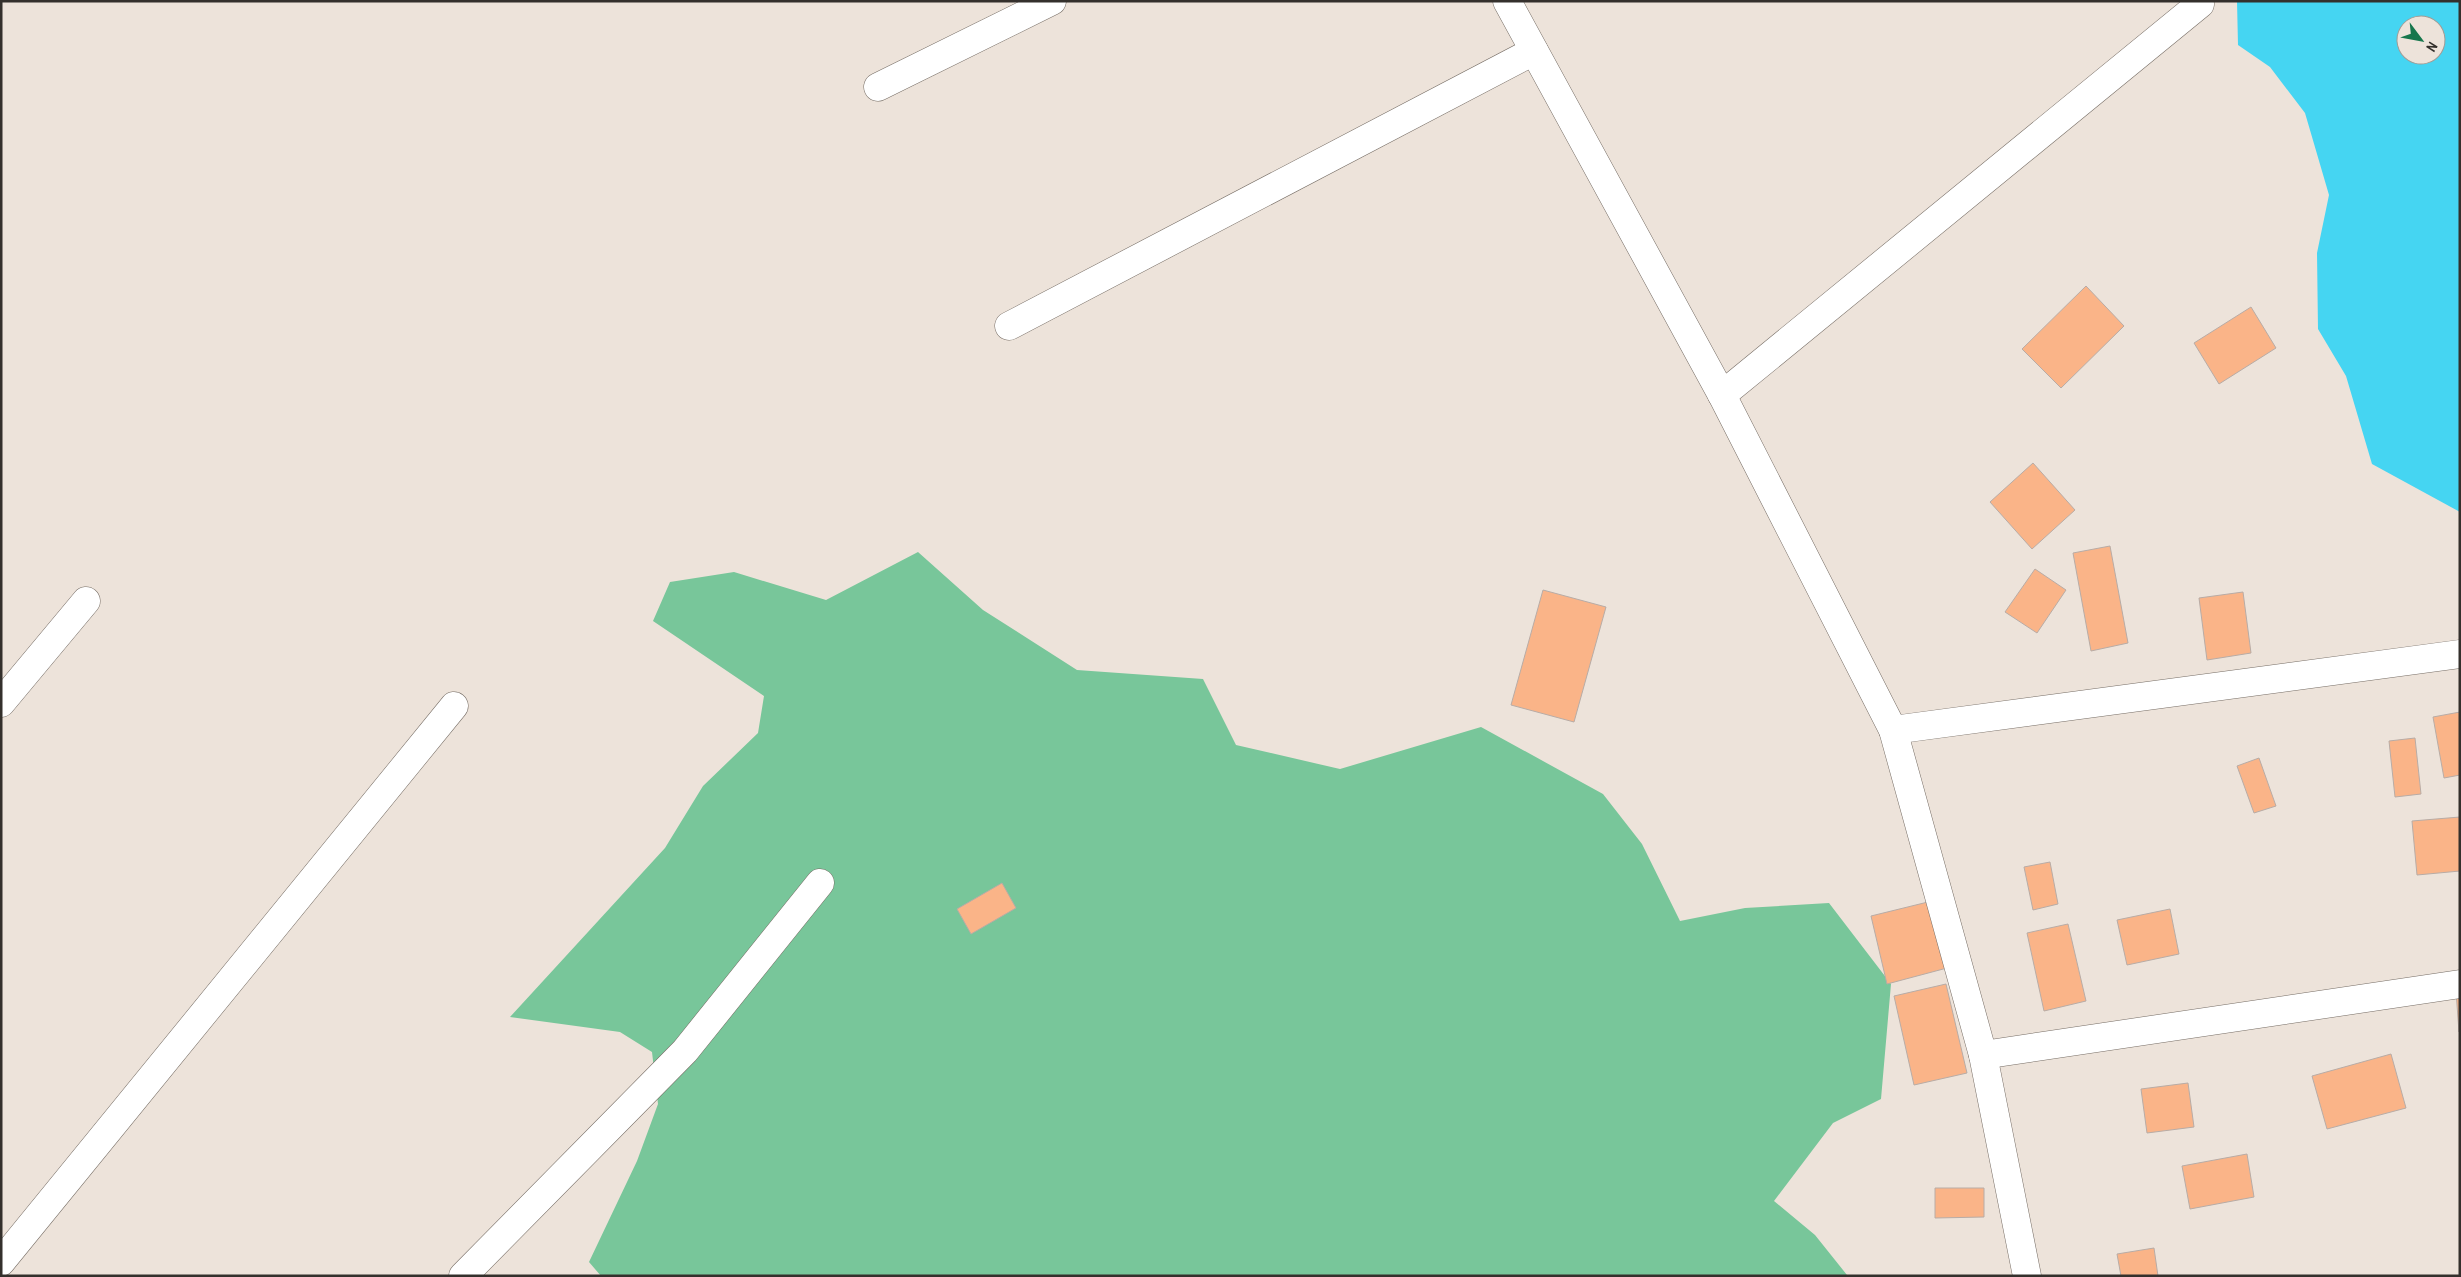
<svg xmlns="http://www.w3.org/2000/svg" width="2461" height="1277" viewBox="0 0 2461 1277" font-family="'Archivo Narrow',sans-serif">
<rect width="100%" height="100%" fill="#ede3da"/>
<path fill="#78c69a" d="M918 552 983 610 1077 670 1203 679 1236 745 1340 769 1481 727 1603 794 1642 844 1680 921 1745 908 1829 903 1891 984 1881 1099 1833 1123 1774 1201 1815 1235 1847 1275 601 1276 589 1262 637 1161 658 1104 652 1052 620 1032 510 1017 665 848 703 786 758 733 764 696 653 621 670 582 734 572 826 600Z"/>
<path fill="#45d5f2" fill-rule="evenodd" d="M2237 1H2460V512L2372 464 2346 376 2318 329 2317 253 2329 195 2305 113 2270 67 2238 45ZM2406 25H2436V55H2406Z"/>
<path fill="#fab488" stroke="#b8aca6" d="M2086 286 2124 326 2061 388 2022 349Z
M2251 307 2276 348 2219 384 2194 343Z
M2033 463 2075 510 2032 549 1990 502Z
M2110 546 2128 643 2091 651 2073 553Z
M2035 569 2066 590 2037 633 2005 612Z
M1543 590 1606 607 1574 722 1511 705Z
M2243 592 2251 653 2207 660 2199 598Z
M2460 712V775L2444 778 2433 717Z
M2415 738 2421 794 2395 797 2389 741Z
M2259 758 2276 806 2254 813 2237 766Z
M2460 817V871L2417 875 2412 821Z
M2050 862 2058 904 2033 910 2024 867Z
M1002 883 1016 908 971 934 957 909Z
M1932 901 1947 968 1887 984 1871 916Z
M2170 909 2179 954 2127 965 2117 920Z
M2068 924 2086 1001 2044 1011 2027 933Z
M1946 984 1967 1073 1914 1085 1894 996Z
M2456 991H2460L2459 1032Z
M2391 1054 2406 1108 2327 1129 2312 1076Z
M2188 1083 2194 1127 2147 1133 2141 1089Z
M2247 1154 2254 1197 2190 1209 2182 1166Z
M1935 1188H1984V1217L1935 1218Z
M2154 1248 2158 1276H2121L2117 1254Z"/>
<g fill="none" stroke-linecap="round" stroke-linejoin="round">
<defs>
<path id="street" d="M878 87 1052 1
M1009 326 1534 51
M1722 395 2200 4
M1 703 86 601
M1893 730 2460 654
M1983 1055 2460 984
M463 1276 685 1051 820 883"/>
<path id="secondary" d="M1507 1 1722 395 1893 730 1983 1055 2027 1276
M1 1262 454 706"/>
</defs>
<use href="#street" stroke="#766d65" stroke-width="29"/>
<use href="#secondary" stroke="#766d65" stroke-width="29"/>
<use href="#street" stroke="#fff" stroke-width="28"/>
<use href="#secondary" stroke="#fff" stroke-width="28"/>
</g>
<rect width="2461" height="1277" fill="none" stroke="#34302c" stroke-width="5"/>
<g transform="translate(2421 40) rotate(122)"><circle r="24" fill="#ede3da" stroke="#a39b94"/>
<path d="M0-4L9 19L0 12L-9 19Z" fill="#16764c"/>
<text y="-8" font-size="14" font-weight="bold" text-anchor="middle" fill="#34302c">N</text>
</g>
</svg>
